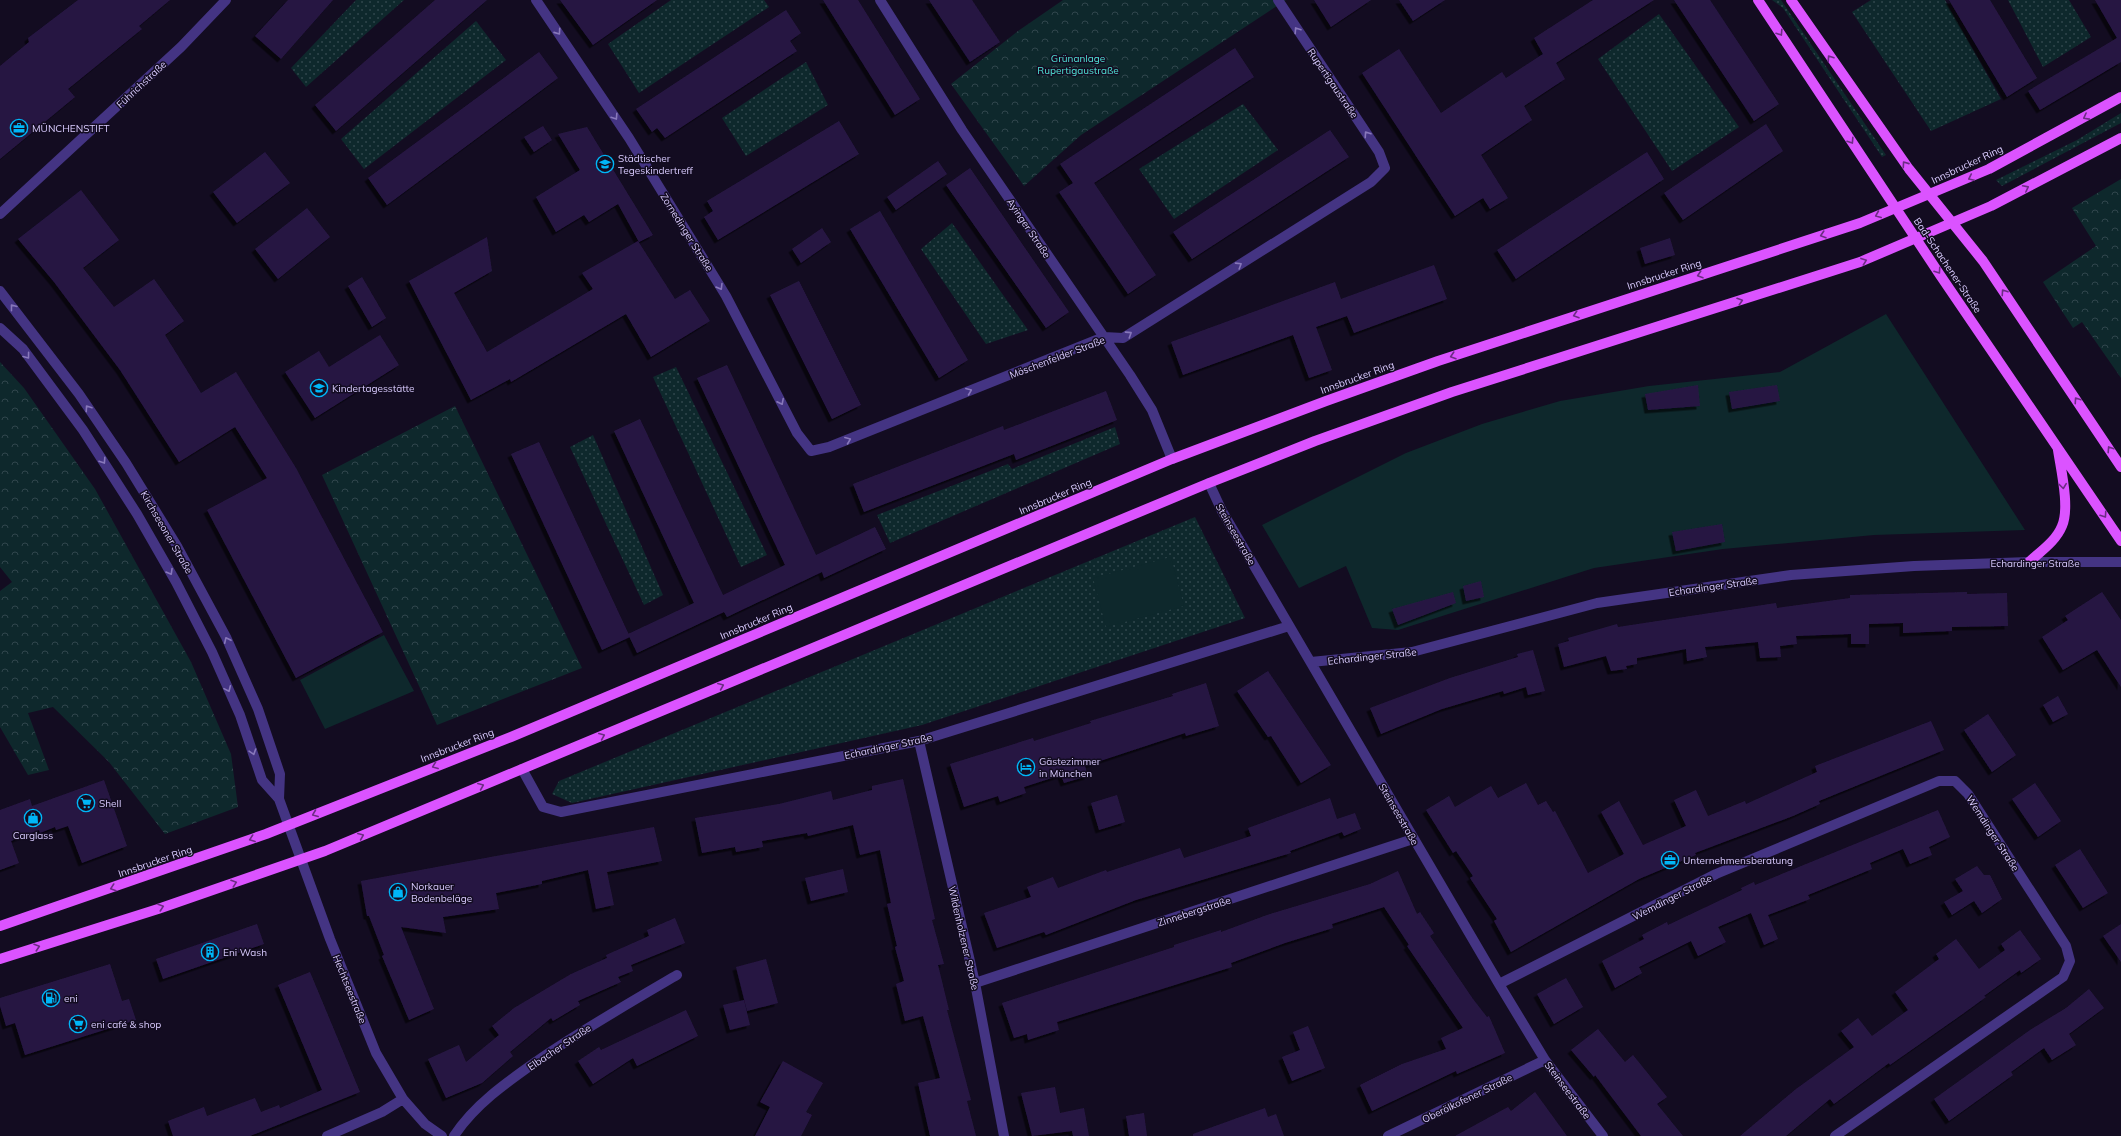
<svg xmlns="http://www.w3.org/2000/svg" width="2121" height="1136" viewBox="0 0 2121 1136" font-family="Mulish,sans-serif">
<defs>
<pattern id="grass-dots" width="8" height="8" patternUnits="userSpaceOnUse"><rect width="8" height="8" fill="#0e282c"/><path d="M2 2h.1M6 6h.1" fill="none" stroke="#30464c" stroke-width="1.8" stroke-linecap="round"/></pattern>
<pattern id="park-crowns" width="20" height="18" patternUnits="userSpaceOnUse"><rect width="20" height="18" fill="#0e282c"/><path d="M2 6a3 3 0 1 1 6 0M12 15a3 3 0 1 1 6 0" fill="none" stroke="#30464c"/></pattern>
<filter id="shadow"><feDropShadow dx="-3.5" dy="3.5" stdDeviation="0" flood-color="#0009"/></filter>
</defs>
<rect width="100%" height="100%" fill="#130c21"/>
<path fill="url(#grass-dots)" d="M356 0H404L306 87 291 68Z
M671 0H764L769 7 639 93 608 44Z
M1772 0H1781L1886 155 1882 157 1783 8Z
M1871 0H1945L2001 99 1931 131 1852 12Z
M2008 0H2069L2091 37 2043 67Z
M1659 14 1739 127 1672 171 1598 59Z
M476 21 506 60 364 169 341 139Z
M806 62 828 105 746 156 722 118Z
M1243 104 1278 150 1174 219 1139 169Z
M2121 113V123L2002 186 1996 180 2077 140Z
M952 223 1028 330 986 344 921 249Z
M676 367 767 555 741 567 653 377Z
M1115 427 1120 444 890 543 877 515 1008 464 1012 469Z
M593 435 663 595 644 605 570 447Z
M1195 517 1245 618 922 725 572 803 552 794 559 781Z"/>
<path fill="url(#park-crowns)" d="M1063 0H1286L1081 135 1024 186 951 84 1018 31Z
M2121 179V378L2082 322 2073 328 2043 282 2096 246 2072 208Z
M0 362 24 388 95 489 191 662 231 754 238 807 165 834 109 762 53 707 28 713 49 770 28 775 0 727V591L12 582 0 567Z
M455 406 582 668 437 725 322 475Z"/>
<path fill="#0e282c" d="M1886 314 2025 530 1874 535 1723 549 1594 568 1398 630 1372 628 1346 566 1299 588 1262 525 1406 453 1482 424 1560 401 1649 386 1780 372Z
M1171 557 1184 606 1106 627 1093 578Z
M384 635 414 691 325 729 300 680Z"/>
<path fill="#271743" filter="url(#shadow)" d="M78 0H170L139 26 142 29 68 89 75 97 0 159V66L29 42 28 38Z
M288 0H333L281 59 255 36Z
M435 0H487L336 131 315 105Z
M560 0H657L593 45Z
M823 0H858L920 99 895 115Z
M929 0H972L1000 42 970 62Z
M1314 0H1371L1331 27Z
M1399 0H1445L1413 21Z
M1593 0H1654L1556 63 1565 79 1524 106 1532 120 1481 155 1508 198 1490 209 1483 198 1455 216 1362 73 1399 49 1441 113 1502 72 1506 78 1543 54 1534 38Z
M1674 0H1710L1779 104 1754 121Z
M1949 0H1990L2037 78 2007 97Z
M2095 0H2121V62L2040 110 2028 91 2117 38Z
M786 10 801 33 790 41 797 51 665 138 657 128 652 132 636 109Z
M1235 48 1254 77 1094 183 1156 275 1128 294 1059 192 1073 183 1060 164Z
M539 52 558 78 387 205 368 178Z
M839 121 859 154 718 240 704 217 713 211 707 201Z
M1766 124 1783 151 1683 220 1664 193Z
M543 126 552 140 534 152 524 137Z
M587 127 653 235 639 242 618 204 589 222 584 215 556 232 536 197 580 170 558 134Z
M1330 130 1349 157 1192 259 1173 232Z
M265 152 290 183 237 223 213 192Z
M1647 152 1664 179 1516 279 1497 250Z
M938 161 947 174 896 210 887 197Z
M970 168 1069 312 1046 328 946 185Z
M81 190 119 240 83 268 114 307 154 279 184 321 165 335 201 393 236 372 296 468 383 632 296 678 207 510 267 478 235 427 179 462 120 370 54 282 18 239Z
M307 208 330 237 278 279 255 249Z
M880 211 968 360 939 378 850 229Z
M822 228 831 242 801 263 792 249Z
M487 237 492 271 454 293 487 352 593 289 582 273 638 241 675 299 690 290 710 321 651 357 626 314 511 382 510 379 471 400 409 281Z
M1670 238 1675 255 1645 264 1640 248Z
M1434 265 1447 299 1354 333 1347 316 1316 327 1332 370 1309 378 1293 335 1183 375 1171 342 1335 282 1341 299Z
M362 277 386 318 372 327 348 286Z
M799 281 861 405 832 419 770 295Z
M380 335 399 365 315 418 285 372 319 351 329 367Z
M727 365 816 555 875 527 886 549 824 578 822 572 727 617 724 612 637 653 628 634 694 603 614 431 640 419 723 595 785 565 697 378Z
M1698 385 1700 406 1648 410 1645 394Z
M1777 385 1780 401 1732 409 1729 392Z
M1106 391 1117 420 1016 460 1014 454 864 512 853 484 1003 426 1004 430Z
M539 442 630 637 602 650 511 454Z
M1722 524 1725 542 1676 551 1672 532Z
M1481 581 1484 597 1466 601 1463 586Z
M1453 592 1456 603 1398 625 1392 609Z
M1967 592V594L2007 593 2008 626 1952 627V631L1903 633V623L1869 624V644H1851V634L1796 636 1797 644 1780 646 1781 657 1760 658 1758 642 1705 647 1707 657 1687 661 1686 649 1637 658V664L1626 666 1627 669 1611 671 1606 656 1564 667 1558 644 1569 641 1568 638 1617 624 1618 627 1776 603 1777 608 1850 598V595Z
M2102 592 2121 620V687L2097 650 2063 670 2042 637 2068 620 2065 616Z
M1533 650 1545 691 1528 695 1526 687 1504 694 1503 691 1442 709 1381 734 1370 708 1450 678 1518 657 1517 654Z
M1268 671 1331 765 1301 783 1271 736 1268 737 1237 691Z
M1206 683 1219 726 1186 736 1185 733 1085 766 1088 776 1064 783 1061 775 1024 787 1026 793 1000 802 998 796 964 807 950 764 1033 738 1034 741 1091 723 1090 721 1173 696 1172 694Z
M2058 696 2068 714 2053 722 2043 705Z
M1988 714 2016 755 1992 772 1964 730Z
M1931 721 1944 750 1819 801 1820 804 1793 816 1695 853 1696 855 1639 879 1511 952 1494 921 1497 919 1470 878 1473 876 1456 851 1453 853 1426 810 1449 796 1455 807 1491 786 1498 798 1526 783 1538 805 1546 801 1553 812 1555 811 1588 873 1624 854 1601 812 1619 801 1643 845 1686 826 1674 800 1696 790 1708 816 1745 801 1746 804 1817 772 1815 766Z
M903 779 935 919 932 920 944 964 938 965 949 1010H947L971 1100 967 1101 976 1136H930L918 1083 940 1078 923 1016 905 1021 896 984 904 981 895 947 897 946 887 904 891 903 880 850 860 855 853 825 808 836 807 833 762 841 763 847 736 852 735 847 702 853 695 818 779 804 831 791 833 800 872 790V786Z
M104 780 127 846 82 863 68 826 56 830 55 827 40 833 39 830 11 841 19 863 0 870V810L30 799 32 806Z
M2035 783 2061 821 2038 837 2012 799Z
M1117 795 1125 822 1099 830 1091 803Z
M1330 798 1337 819 1355 813 1361 829 1344 836 1342 832 1290 851 1291 853 1136 900 1046 935 1044 932 997 948 984 913 1031 897 1027 887 1053 877 1058 888 1106 870 1107 872 1180 848 1184 858 1251 836 1248 828Z
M1938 810 1950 837 1929 847 1932 855 1910 864 1903 849 1870 863 1872 869 1808 895 1810 899 1768 915 1778 939 1764 945 1751 913 1718 927 1726 942 1698 956 1691 941 1639 967 1642 973 1615 988 1602 961 1644 939 1642 935 1667 922 1668 925 1742 890 1741 888 1754 882 1755 885Z
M654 827 662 861 607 872 614 905 596 909 588 870 542 881V884L496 893 499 909 443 917 446 933 401 927 434 1009 409 1020 382 956 384 955 369 916H367L361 881Z
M2080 849 2108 893 2083 908 2055 865Z
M1977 866 1984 875H1990L2002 899 1982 913 1974 901 1952 915 1944 902 1963 891 1955 879Z
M843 869 848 892 811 901 805 878Z
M1398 871 1417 914 1420 912 1434 933 1430 936 1473 999 1487 1017 1489 1016 1505 1053 1457 1074 1456 1071 1372 1111 1360 1085 1402 1064 1446 1049 1441 1038 1463 1028 1407 946 1409 945 1384 907 1332 924 1333 928 1285 943 1231 963 1232 967 1057 1022 1059 1030 1028 1040 1027 1034 1014 1038 1002 1003 1174 947V945L1221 930V932L1267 915 1370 884Z
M675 918 685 943 631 965 633 971 618 977 621 982 578 1001 580 1005 553 1021 551 1018 510 1052 513 1056 482 1083 446 1098 428 1059 459 1045 466 1062 499 1035 492 1026 514 1008 571 974 607 958 606 955 649 936 647 930Z
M257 924 264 944 163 979 156 959Z
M2121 924V962L2103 936Z
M2020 930 2041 959 2021 973 2020 970 1984 996 1986 997 1964 1013 1890 1065 1889 1063 1834 1104 1830 1099 1786 1136H1740L1796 1089 1854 1047 1841 1031 1858 1018 1872 1036 1908 1010 1895 992 1939 959 1936 954 1956 939 1979 969 2005 950 2001 944Z
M766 959 778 1003 747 1011 736 967Z
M110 964 122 1001 129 999 136 1020 25 1055 15 1023 6 1026 0 1006V998Z
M310 972 360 1092 250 1136H173L168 1121 204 1107 207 1116 255 1098 261 1112 279 1105 280 1108 322 1090 278 985Z
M1566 978 1583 1007 1554 1024 1537 994Z
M2089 989 2104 1008 2069 1034 2076 1045 2052 1060 2044 1048 2011 1072 2013 1075 1949 1121 1934 1099 2030 1030 2066 1008Z
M744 1000 750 1025 730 1030 723 1005Z
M686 1010 698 1036 637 1066 633 1058 593 1084 578 1061 599 1047 601 1050Z
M1308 1026 1325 1068 1292 1081 1282 1057 1300 1050 1293 1032Z
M1598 1029 1625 1062 1633 1055 1667 1097 1657 1104 1683 1136H1641L1595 1075 1594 1077 1571 1050Z
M783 1061 823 1083 806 1112 812 1115 801 1136H755L770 1107 760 1102Z
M1055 1087 1060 1113 1084 1108 1089 1136H1073L1072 1131 1032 1136 1021 1093Z
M1535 1092 1567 1136H1455L1508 1107 1511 1111Z
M1265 1108 1268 1117 1276 1114 1284 1136H1193V1134Z
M1144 1113 1147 1136H1129L1126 1116Z"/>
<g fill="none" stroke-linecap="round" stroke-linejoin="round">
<path stroke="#443483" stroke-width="10" d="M536 0 629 138 707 265 726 296 797 433 811 451 829 447 1104 337 1123 338 1371 182 1385 168 1379 152 1278 0
M880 0 962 130 1130 375 1152 410 1172 459
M0 214 181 47 226 0
M0 291 79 394 126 463 177 546 226 637 258 709 280 774 279 799
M0 328 23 349 83 430 137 514 176 582 212 652 240 715 262 780 279 799 330 939 376 1053 403 1099 425 1124 442 1136
M1209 483 1222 511 1499 984 1545 1060 1603 1136
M1311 662 1412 652 1597 603 1791 575 1914 566 2029 562H2121
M919 741 975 983 1004 1136
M522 769 543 807 561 812 919 741 1289 626
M975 983 1413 839
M1499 984 1716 874 1939 781H1955L1968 794 2066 946 2070 961 2063 977 1835 1136
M327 1136 382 1112 403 1099
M454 1136C474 1105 507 1082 537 1061 582 1030 629 1003 677 975
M1388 1136 1545 1060"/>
<path stroke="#db53ff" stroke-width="10" d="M1758 0 1940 275 2121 541
M1791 0 1909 169 1983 261 2121 467
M2029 562C2041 551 2056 541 2062 526 2070 508 2061 470 2058 450
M0 926 266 834 511 737 1172 459 1326 401 1438 361 1860 223 1989 169 2121 97
M0 959 158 909 325 851 1209 483 1315 441 1452 392 1860 262 1991 206 2121 138"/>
</g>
<defs><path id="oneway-chevron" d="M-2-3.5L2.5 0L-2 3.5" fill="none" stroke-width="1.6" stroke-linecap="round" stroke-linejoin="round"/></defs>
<g stroke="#8878bb">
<use href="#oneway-chevron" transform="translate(1297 30) rotate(-123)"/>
<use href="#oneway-chevron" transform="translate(558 32) rotate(55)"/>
<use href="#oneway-chevron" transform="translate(615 117) rotate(57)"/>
<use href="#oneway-chevron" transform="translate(1367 134) rotate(-124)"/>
<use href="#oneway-chevron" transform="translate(1239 265) rotate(-32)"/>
<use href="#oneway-chevron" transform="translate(720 287) rotate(59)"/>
<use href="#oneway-chevron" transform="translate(13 307) rotate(-128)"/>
<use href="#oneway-chevron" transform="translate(1129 334) rotate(-33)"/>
<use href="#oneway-chevron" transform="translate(27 356) rotate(53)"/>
<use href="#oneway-chevron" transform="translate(969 391) rotate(-22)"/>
<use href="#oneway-chevron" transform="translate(781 402) rotate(63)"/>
<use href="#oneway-chevron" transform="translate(88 408) rotate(-124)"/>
<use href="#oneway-chevron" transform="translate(848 440) rotate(-22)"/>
<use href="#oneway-chevron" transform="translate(103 461) rotate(57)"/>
<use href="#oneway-chevron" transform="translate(170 572) rotate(60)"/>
<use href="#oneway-chevron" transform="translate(227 640) rotate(-115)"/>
<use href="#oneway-chevron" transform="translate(228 689) rotate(66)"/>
<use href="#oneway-chevron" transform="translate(253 752) rotate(72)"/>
</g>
<g stroke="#6d2c85">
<use href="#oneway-chevron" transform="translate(1780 33) rotate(57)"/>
<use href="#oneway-chevron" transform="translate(1830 58) rotate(-124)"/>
<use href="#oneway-chevron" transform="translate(2086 117) rotate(152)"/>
<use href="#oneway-chevron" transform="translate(1851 141) rotate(57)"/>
<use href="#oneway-chevron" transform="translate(1905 164) rotate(-125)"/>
<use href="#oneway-chevron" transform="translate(1971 178) rotate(155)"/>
<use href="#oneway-chevron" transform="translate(2026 188) rotate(-27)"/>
<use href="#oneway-chevron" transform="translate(1878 215) rotate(157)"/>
<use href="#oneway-chevron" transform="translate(1823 235) rotate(162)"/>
<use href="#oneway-chevron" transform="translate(1864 261) rotate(-20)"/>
<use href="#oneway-chevron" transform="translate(1938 271) rotate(56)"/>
<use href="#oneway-chevron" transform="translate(1700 275) rotate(162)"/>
<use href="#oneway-chevron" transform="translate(2004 292) rotate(-124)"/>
<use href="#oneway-chevron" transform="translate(1740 301) rotate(-18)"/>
<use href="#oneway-chevron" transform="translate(1576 315) rotate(162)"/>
<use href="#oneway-chevron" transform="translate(1453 356) rotate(162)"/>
<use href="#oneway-chevron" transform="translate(2077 400) rotate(-124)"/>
<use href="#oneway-chevron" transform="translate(2110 449) rotate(-123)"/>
<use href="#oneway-chevron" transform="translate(2063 486) rotate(83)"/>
<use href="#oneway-chevron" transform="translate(2104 515) rotate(56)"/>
<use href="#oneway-chevron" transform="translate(721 686) rotate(-23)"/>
<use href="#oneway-chevron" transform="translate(602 736) rotate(-23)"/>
<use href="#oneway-chevron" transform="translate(435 766) rotate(159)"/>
<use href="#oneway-chevron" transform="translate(481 786) rotate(-23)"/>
<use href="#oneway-chevron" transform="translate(315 814) rotate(158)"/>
<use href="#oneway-chevron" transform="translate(361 836) rotate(-23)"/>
<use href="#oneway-chevron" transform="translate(252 839) rotate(160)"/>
<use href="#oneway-chevron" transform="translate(234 883) rotate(-19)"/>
<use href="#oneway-chevron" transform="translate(113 888) rotate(161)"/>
<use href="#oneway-chevron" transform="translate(161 907) rotate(-19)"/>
<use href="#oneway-chevron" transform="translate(37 947) rotate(-18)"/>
</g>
<defs>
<symbol id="office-ring" viewBox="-11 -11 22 22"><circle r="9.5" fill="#130c21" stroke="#00b6f7" stroke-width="1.5"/><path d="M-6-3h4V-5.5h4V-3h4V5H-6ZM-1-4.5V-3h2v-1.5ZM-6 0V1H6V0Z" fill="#00b6f7"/></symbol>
<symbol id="school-ring" viewBox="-11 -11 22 22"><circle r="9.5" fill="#130c21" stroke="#00b6f7" stroke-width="1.5"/><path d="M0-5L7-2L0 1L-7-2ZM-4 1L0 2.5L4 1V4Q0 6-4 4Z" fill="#00b6f7"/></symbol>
<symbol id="hotel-ring" viewBox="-11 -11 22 22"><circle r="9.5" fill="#130c21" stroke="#00b6f7" stroke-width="1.5"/><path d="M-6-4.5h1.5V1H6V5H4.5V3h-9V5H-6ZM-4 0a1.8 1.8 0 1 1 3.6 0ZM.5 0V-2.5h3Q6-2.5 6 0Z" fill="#00b6f7"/></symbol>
<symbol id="supermarket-ring" viewBox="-11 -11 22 22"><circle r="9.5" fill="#130c21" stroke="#00b6f7" stroke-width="1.5"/><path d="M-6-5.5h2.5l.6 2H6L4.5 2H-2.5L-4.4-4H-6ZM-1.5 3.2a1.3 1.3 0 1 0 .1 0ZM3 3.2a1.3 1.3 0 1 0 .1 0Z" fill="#00b6f7"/></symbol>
<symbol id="shop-ring" viewBox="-11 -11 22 22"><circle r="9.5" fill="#130c21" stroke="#00b6f7" stroke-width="1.5"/><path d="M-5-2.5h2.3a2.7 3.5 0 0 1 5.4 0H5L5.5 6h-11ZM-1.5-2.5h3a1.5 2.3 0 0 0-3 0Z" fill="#00b6f7"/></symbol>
<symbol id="building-ring" viewBox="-11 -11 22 22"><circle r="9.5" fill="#130c21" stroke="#00b6f7" stroke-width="1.5"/><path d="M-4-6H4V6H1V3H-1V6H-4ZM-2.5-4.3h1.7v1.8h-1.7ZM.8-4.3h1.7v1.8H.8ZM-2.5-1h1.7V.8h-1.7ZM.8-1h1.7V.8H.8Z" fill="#00b6f7"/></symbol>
<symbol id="fuel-ring" viewBox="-11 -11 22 22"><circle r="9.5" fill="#130c21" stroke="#00b6f7" stroke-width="1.5"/><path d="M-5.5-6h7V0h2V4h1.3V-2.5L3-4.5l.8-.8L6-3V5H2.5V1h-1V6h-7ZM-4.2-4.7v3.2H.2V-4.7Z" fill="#00b6f7"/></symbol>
</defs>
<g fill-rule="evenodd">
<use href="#office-ring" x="9" y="118" width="20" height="20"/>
<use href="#school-ring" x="595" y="154" width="20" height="20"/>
<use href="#school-ring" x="309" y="378" width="20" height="20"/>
<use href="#hotel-ring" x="1016" y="757" width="20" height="20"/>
<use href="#supermarket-ring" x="76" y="793" width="20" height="20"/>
<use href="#shop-ring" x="23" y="808" width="20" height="20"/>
<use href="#office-ring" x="1660" y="850" width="20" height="20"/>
<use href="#shop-ring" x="388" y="882" width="20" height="20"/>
<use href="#building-ring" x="200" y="942" width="20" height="20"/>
<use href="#fuel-ring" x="41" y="988" width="20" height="20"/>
<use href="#supermarket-ring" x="68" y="1014" width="20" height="20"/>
</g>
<g text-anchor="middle" stroke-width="3" stroke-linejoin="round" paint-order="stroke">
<g font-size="10" fill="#51e6d9" stroke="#130c21">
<text x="1078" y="62">Grünanlage<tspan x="1078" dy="12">Rupertigaustraße</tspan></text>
</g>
<g font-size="10" fill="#daccff" stroke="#130c21">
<text transform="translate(1333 83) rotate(56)" y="4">Rupertigaustraße</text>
<text transform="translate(141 84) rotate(-43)" y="4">Führichstraße</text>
<text transform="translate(1967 164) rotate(-25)" y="4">Innsbrucker Ring</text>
<text transform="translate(1029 228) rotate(56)" y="4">Ayinger Straße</text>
<text transform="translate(687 232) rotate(58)" y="4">Zornedinger Straße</text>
<text transform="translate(1948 265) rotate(56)" y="4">Bad-Schachener-Straße</text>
<text transform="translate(1664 274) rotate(-18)" y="4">Innsbrucker Ring</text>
<text transform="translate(1057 357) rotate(-21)" y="4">Möschenfelder Straße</text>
<text transform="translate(1357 377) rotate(-20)" y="4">Innsbrucker Ring</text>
<text transform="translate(1055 496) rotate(-23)" y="4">Innsbrucker Ring</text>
<text transform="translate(167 532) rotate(60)" y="4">Kirchseeoner Straße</text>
<text transform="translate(1236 534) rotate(60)" y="4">Steinseestraße</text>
<text x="2035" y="567">Echardinger Straße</text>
<text transform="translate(1713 586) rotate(-8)" y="4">Echardinger Straße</text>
<text transform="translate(756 621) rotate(-23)" y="4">Innsbrucker Ring</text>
<text transform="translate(1372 656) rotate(-6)" y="4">Echardinger Straße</text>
<text transform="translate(457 745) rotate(-21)" y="4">Innsbrucker Ring</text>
<text transform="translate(888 746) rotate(-12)" y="4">Echardinger Straße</text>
<text transform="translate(1399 814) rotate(60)" y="4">Steinseestraße</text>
<text transform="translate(1993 833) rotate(57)" y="4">Wemdinger Straße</text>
<text transform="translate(155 861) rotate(-19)" y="4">Innsbrucker Ring</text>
<text transform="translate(1672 897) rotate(-27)" y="4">Wemdinger Straße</text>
<text transform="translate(1194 911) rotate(-18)" y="4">Zinnebergstraße</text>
<text transform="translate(964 938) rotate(77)" y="4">Wildenholzener Straße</text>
<text transform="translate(350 989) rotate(68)" y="4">Hechtseestraße</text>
<text transform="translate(559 1047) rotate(-34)" y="4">Elbacher Straße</text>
<text transform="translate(1568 1090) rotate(53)" y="4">Steinseestraße</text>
<text transform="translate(1467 1098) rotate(-26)" y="4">Oberölkofener Straße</text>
</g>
<g font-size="10" fill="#daccff" stroke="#130c21" text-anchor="start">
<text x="32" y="132">MÜNCHENSTIFT</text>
<text x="618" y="162">Städtischer<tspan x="618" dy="12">Tegeskindertreff</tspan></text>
<text x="332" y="392">Kindertagesstätte</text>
<text x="1039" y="765">Gästezimmer<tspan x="1039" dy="12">in München</tspan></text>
<text x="99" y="807">Shell</text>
<text x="33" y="839" text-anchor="middle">Carglass</text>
<text x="1683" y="864">Unternehmensberatung</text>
<text x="411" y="890">Norkauer<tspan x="411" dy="12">Bodenbeläge</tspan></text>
<text x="223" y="956">Eni Wash</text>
<text x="64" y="1002">eni</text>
<text x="91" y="1028">eni café &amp; shop</text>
</g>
</g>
</svg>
